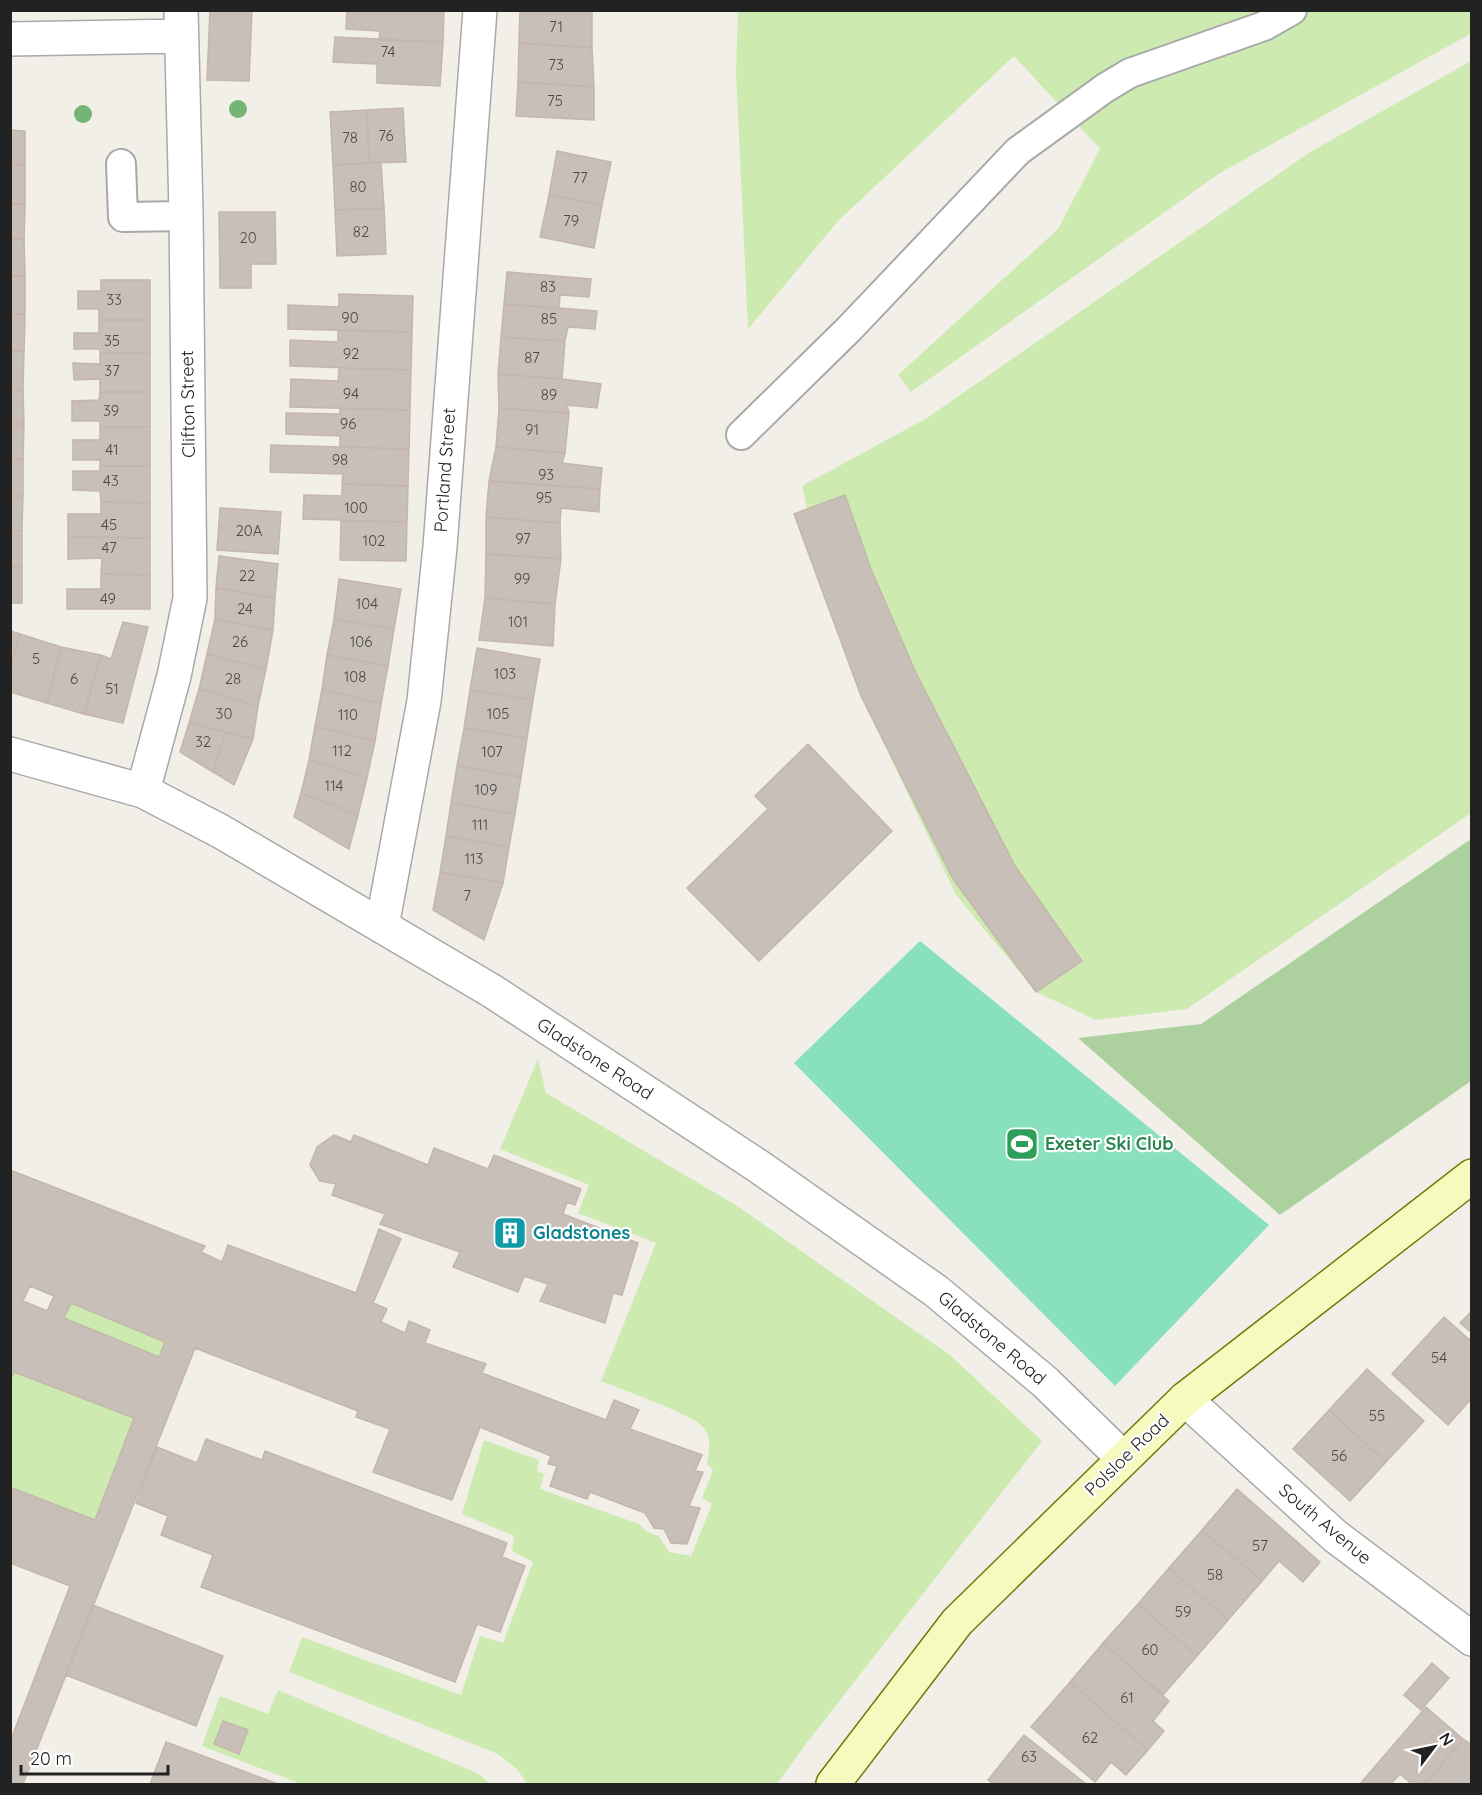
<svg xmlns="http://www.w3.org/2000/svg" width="1482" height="1795" viewBox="0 0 1482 1795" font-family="Quicksand,sans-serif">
<rect width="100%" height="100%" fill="#f2efe9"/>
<path fill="#cdebb0" d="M1471 10 1472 33 1220 173 911 392 898 375 1058 229 1100 149 1014 56 838 221 748 329 736 73 738 11Z
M1471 61V813L1187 1009 1096 1020 1036 992 956 895 861 696 825 590 802 486 927 418 1310 152Z
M538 1059 546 1093 739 1207 834 1274 950 1355 1042 1441 806 1744 777 1784H527L517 1769 498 1754 289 1672 302 1637 461 1695 480 1636 503 1643 533 1562 512 1551 514 1536 462 1514 484 1440 539 1460 537 1471 544 1474 540 1489 639 1524 647 1532 659 1536 669 1552 691 1556 712 1504 702 1498 713 1470 707 1464C709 1451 712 1440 704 1428 695 1415 620 1389 601 1381L656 1243 578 1213 589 1185 500 1149Z
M71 1303 165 1342 159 1357 64 1318Z
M14 1372 134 1418 95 1520 11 1487 10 1381Z
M278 1690 477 1773 491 1784H301L202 1746 220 1696 268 1714Z"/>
<path fill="#add19e" d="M1471 839V1081L1280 1215 1078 1038 1201 1024Z"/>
<path fill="#88e0be" d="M920 941 1269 1225 1115 1386 794 1063Z"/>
<path fill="#c7bfb8" stroke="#c4b6ab" stroke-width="1.5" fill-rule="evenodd" d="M210 10H252L249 81 207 80Z
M347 10H444L443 42 379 40 380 31 346 29Z
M520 10H592V48L519 43Z
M335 37 443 42 440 86 377 83V64L333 62Z
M519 43 592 48 594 87 518 82Z
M518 82 594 87V120L516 116Z
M403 108 406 162 369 163 367 110Z
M367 110 369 163 333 165 330 112Z
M10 130 25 131V165H10Z
M557 151 611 162 602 205 549 195Z
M369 163H381L384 208 335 210 333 165Z
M10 165H25V204H10Z
M549 195 602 205 594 248 540 237Z
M10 204H25L24 239H10Z
M384 208 386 254 337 256 335 210Z
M219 212H275L276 264H251V288H220Z
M10 239H24L25 276H10Z
M507 272 591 279 589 297 560 295 559 309 504 304Z
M10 276H25V314H10Z
M101 280H150V320H99V309H78V291H101Z
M339 294 413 296 412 332 288 329V305L339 307Z
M504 304 597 311 595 329 568 327 565 341 501 337Z
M10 314H25L24 351H10Z
M99 320H150V353H100V349H74V333H99Z
M338 330 412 332 411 370 290 366V340L338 342Z
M501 337 565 341 562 379 498 374Z
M10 351H24L23 390H10Z
M100 353H150V392H100V379L74 380 73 363 100 364Z
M339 368 411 370 410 410 290 407 291 379 338 381Z
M498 374 562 379 601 384 597 408 567 405 569 413 499 408Z
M10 390H23L24 424H10Z
M100 392H150V427H100V421H72V401L99 400Z
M340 408 410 410 409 449 340 447V436L286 434V413L340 414Z
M499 408 569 413 565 453 496 447Z
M10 424H24L23 459H10Z
M100 427H150V466H100V460H73V440H100Z
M271 445 409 449 408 486 342 484 343 474 270 472Z
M496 447 565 453 562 463 602 468 600 489 489 481Z
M10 459H23V496H10Z
M100 466H150V503L101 502 100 491 73 490V471H100Z
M489 481 600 489 599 512 561 508 560 523 486 517Z
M342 484 408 486 407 522 303 519 304 495 342 496Z
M845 495 871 569 916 673 1015 866 1082 961 1036 992 953 879 861 696 794 514Z
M10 496H23L22 531H10Z
M101 502 150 503V538L68 537V514H101Z
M220 508 281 512 278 554 217 550Z
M486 517 560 523 561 559 486 554Z
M341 521 407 522 406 561 340 560Z
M10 531H22V567H10Z
M68 537 150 538V575L101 574 102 558 68 559Z
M486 554 561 559 555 604 485 598Z
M219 556 278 564 275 598 216 588Z
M10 567H22V603H10Z
M101 574 150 575V609H67V589H101Z
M339 579 401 589 394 629 334 619Z
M216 588 275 598 273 630 215 619Z
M485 598 555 604 553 646 479 640Z
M215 619 273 630 266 669 207 654Z
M334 619 394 629 388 666 327 655Z
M123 622 148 627 123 723 84 714 101 655 111 659Z
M10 631 20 634 10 671Z
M20 634 61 647 47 703 10 692V671Z
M61 647 101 655 84 714 47 703Z
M477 648 540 659 533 700 470 690Z
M207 654 266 669 258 706 199 689Z
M327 655 388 666 381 704 322 689Z
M199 689 258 706 253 739 189 723Z
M322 689 381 704 375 741 315 726Z
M470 690 533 700 527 738 464 728Z
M189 723 226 732 213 772 180 752Z
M315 726 375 741 367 778 309 760Z
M464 728 527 738 521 777 457 766Z
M226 732 253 739 234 785 213 772Z
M808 744 892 831 759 961 687 888 768 809 755 796Z
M309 760 367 778 358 815 301 793Z
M457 766 521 777 515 814 451 803Z
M301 793 358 815 349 849 294 817Z
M451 803 515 814 509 847 446 836Z
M446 836 509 847 503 883 440 872Z
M440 872 503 883 484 940 433 910Z
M334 1135 351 1142 354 1135 428 1165 434 1148 488 1169 494 1155 581 1189 575 1205 567 1202 563 1214 638 1243 622 1295 613 1293 605 1323 540 1301 548 1284 524 1276 518 1292 453 1267 460 1252 380 1224 385 1214 332 1195 336 1184 320 1181 310 1165 317 1147Z
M10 1170 205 1246 201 1252 222 1262 228 1245 356 1293 379 1229 401 1239 373 1303 387 1309 381 1322 405 1333 409 1321 430 1330 425 1343 486 1364 482 1373 606 1420 614 1400 639 1410 630 1429 702 1455 695 1471 703 1472 689 1506 700 1508 687 1544 671 1543 664 1529 654 1528 645 1513 590 1492 587 1499 550 1486 557 1466 548 1464 551 1456 480 1427 452 1500 373 1472 390 1429 356 1417 358 1411 195 1348 23 1784H10V1742L70 1586 10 1563V1487L95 1520 134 1418 14 1372 10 1381ZM30 1286 54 1296 47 1311 23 1301ZM71 1303 165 1342 159 1357 64 1318Z
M1472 1311V1333L1460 1323Z
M1444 1317 1472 1342V1398L1448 1425 1392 1374Z
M1367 1369 1424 1421 1386 1462 1329 1410Z
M1329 1410 1386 1462 1350 1501 1293 1449Z
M206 1439 262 1460 265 1451 507 1543 502 1557 525 1566 500 1632 477 1624 455 1682 201 1587 213 1555 161 1535 168 1516 136 1503 157 1447 197 1463Z
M1237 1489 1320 1562 1303 1582 1279 1561 1262 1581 1202 1530Z
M1202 1530 1262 1581 1228 1620 1169 1568Z
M1169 1568 1228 1620 1197 1656 1138 1604Z
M1138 1604 1197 1656 1163 1695 1103 1643Z
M93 1605 223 1656 196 1726 66 1675Z
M1103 1643 1169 1701 1153 1721 1164 1731 1148 1750 1070 1682Z
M1432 1663 1449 1678 1421 1710 1404 1695Z
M1070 1682 1148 1750 1126 1775 1111 1762 1095 1782 1031 1727Z
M1426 1707 1463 1739 1425 1784H1412L1400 1774 1391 1784H1360Z
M223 1721 248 1730 239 1754 214 1744Z
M1024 1735 1086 1784H993L988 1780Z
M1463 1739 1472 1745V1784H1425Z
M166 1742 278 1784H150Z"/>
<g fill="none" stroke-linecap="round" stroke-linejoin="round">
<defs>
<path id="lane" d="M121 164 123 217 186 216
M741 435 849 329 1018 151 1105 88 1130 73 1264 26 1292 10"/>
<path id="street" d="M10 39 181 36
M10 754 143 791 220 831 492 991 758 1166 936 1291 1045 1382 1123 1458
M143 791 174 676 190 598 186 211 181 10
M382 926 424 701 440 547 480 10
M1185 1399 1335 1536 1472 1639"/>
<path id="secondary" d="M833 1784 957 1622 1185 1399 1472 1176"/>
</defs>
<use href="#lane" stroke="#a9a9a9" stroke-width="32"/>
<use href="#street" stroke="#a9a9a9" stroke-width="36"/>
<use href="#secondary" stroke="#707d05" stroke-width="36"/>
<use href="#lane" stroke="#fff" stroke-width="28"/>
<use href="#street" stroke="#fff" stroke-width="33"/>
<use href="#secondary" stroke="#f7fabf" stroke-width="33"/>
</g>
<g fill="#74b475">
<circle cx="238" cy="109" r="9"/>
<circle cx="83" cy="114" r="9"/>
</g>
<defs>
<symbol id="stadium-square" viewBox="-11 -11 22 22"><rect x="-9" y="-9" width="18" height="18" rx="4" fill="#2e9e5b" stroke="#fff"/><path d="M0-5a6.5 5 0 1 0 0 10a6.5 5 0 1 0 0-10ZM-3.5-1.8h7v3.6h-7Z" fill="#fff"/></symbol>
<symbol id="building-square" viewBox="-11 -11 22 22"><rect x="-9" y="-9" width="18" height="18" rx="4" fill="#0f9aa8" stroke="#fff"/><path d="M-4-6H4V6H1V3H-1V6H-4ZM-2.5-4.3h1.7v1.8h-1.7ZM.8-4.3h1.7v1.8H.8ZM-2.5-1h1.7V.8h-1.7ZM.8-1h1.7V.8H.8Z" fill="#fff"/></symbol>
</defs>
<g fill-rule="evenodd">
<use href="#stadium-square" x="1003" y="1125" width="38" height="38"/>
<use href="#building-square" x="491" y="1214" width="38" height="38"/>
</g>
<g text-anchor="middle" stroke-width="4.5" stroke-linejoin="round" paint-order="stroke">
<g font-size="15" fill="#4b4948">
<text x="556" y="32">71</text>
<text x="388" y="57">74</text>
<text x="556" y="70">73</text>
<text x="555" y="106">75</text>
<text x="386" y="141">76</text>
<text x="350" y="143">78</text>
<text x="580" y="183">77</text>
<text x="358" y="192">80</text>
<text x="571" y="226">79</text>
<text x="361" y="237">82</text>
<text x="248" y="243">20</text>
<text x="548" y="292">83</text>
<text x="114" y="305">33</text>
<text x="350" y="323">90</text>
<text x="549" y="324">85</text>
<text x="112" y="346">35</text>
<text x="351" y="359">92</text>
<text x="532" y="363">87</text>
<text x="112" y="376">37</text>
<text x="351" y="399">94</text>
<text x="549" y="400">89</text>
<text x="111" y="416">39</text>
<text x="348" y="429">96</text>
<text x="532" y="435">91</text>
<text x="112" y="455">41</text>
<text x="340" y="465">98</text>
<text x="546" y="480">93</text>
<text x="111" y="486">43</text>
<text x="544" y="503">95</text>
<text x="356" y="513">100</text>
<text x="109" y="530">45</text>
<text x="249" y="536">20A</text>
<text x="523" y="544">97</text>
<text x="374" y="546">102</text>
<text x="109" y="553">47</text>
<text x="247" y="581">22</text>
<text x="522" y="584">99</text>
<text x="108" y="604">49</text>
<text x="367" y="609">104</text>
<text x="245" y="614">24</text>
<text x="518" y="627">101</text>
<text x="240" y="647">26</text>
<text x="361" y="647">106</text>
<text x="36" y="664">5</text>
<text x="505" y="679">103</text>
<text x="355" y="682">108</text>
<text x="74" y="684">6</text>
<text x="233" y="684">28</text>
<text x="112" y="694">51</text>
<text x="224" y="719">30</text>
<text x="498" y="719">105</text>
<text x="348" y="720">110</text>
<text x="203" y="747">32</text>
<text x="342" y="756">112</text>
<text x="492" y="757">107</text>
<text x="334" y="791">114</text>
<text x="486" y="795">109</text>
<text x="480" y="830">111</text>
<text x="474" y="864">113</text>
<text x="467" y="901">7</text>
<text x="1439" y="1363">54</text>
<text x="1377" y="1421">55</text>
<text x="1339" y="1461">56</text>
<text x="1260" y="1551">57</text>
<text x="1215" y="1580">58</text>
<text x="1183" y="1617">59</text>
<text x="1150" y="1655">60</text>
<text x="1127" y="1703">61</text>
<text x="1090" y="1743">62</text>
<text x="1029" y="1762">63</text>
</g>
<g font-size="18" fill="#222" stroke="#fff">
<text transform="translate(188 404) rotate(-91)" y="6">Clifton Street</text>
<text transform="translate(445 470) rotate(-86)" y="6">Portland Street</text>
<text transform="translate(595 1059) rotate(33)" y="6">Gladstone Road</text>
<text transform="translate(992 1338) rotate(40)" y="6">Gladstone Road</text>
<text transform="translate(1127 1455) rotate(-44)" y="6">Polsloe Road</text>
<text transform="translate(1325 1524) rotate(40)" y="6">South Avenue</text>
</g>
<g font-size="18" font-weight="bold" fill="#27864d" stroke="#fff" text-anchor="start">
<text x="1045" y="1150">Exeter Ski Club</text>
</g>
<g font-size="18" font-weight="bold" fill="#0d838f" stroke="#fff" text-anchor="start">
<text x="533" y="1239">Gladstones</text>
</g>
</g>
<rect width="1482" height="1795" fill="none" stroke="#222222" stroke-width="24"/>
<g transform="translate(1434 1747) rotate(58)" stroke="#ffffff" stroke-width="4.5" paint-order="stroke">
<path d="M0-4.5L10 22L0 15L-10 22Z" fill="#222222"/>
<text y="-9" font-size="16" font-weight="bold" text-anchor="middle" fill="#222222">N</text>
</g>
<path d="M21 1765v9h147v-9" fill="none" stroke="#222222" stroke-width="3"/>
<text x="30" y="1765" font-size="18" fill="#222222" stroke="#ffffff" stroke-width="4.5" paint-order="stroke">20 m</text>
</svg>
